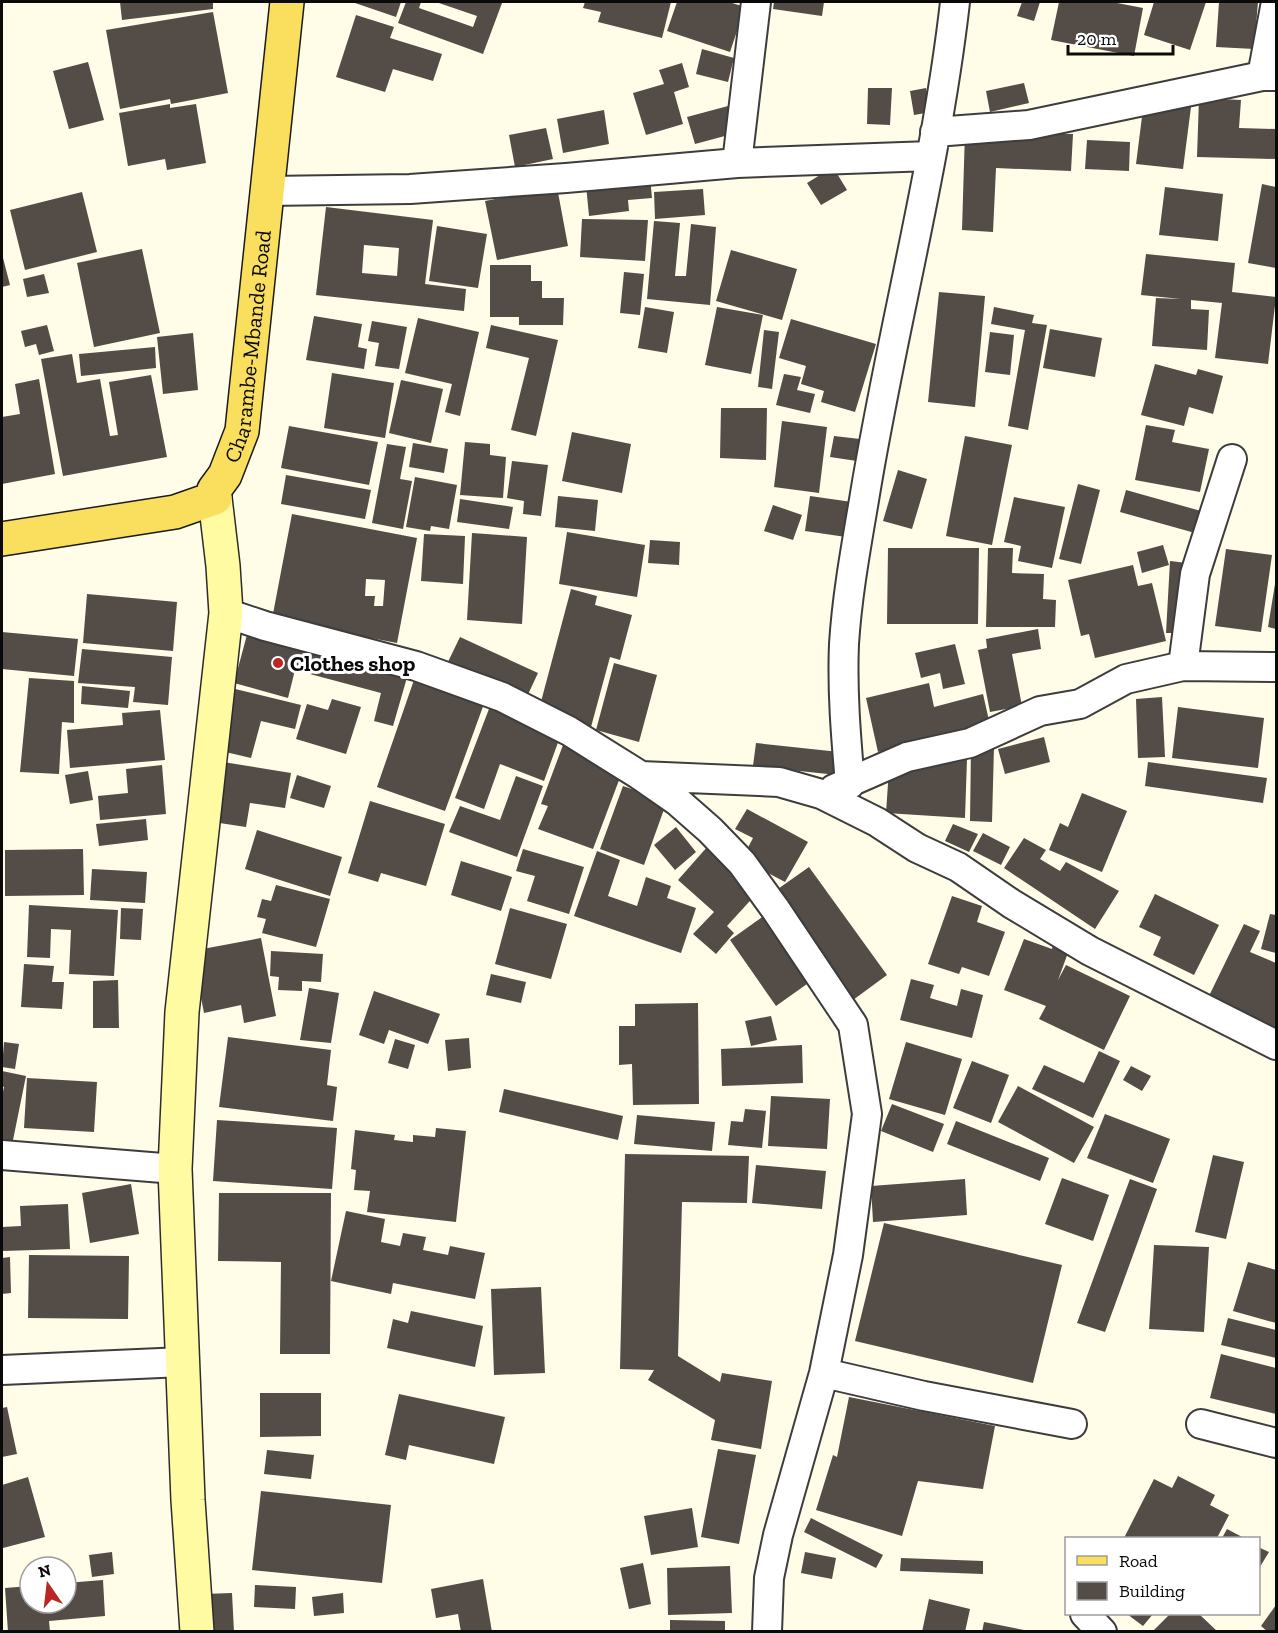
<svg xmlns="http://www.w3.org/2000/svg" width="1278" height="1633" viewBox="0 0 1278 1633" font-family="'Zilla Slab',serif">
<rect width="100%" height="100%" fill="#fffce7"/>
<path fill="#534c47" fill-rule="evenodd" d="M120 2H213V9L122 20Z
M355 2H401L396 17 355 3Z
M406 2H421L419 8 473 27 477 16 436 2 502 3 483 54 398 23Z
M585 2H671L662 38 598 22 601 12 583 8Z
M677 2H729L745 7 730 52 667 31Z
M774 2H824L822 16 773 9Z
M1022 2H1040L1034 21 1017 16Z
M1059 2H1112L1143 8 1134 56 1051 40Z
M1154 2H1206L1190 50 1144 35Z
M1219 2H1258L1254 49 1216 47Z
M213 12 228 93 171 104 170 99 120 109 106 30Z
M356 15 394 27 390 38 442 54 433 81 393 69 385 92 336 77Z
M702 49 734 58 728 82 696 74Z
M88 62 104 120 69 129 53 71Z
M682 63 689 87 674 92 683 124 646 135 633 93 664 84 659 70Z
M1024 83 1029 103 990 112 986 91Z
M868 88H892L890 125 867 124Z
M926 88 931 112 914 115 910 91Z
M1199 98 1241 100 1239 128 1276 129V159L1197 157Z
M1144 101 1191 107 1183 169 1136 164Z
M170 104V108L196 104 206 163 167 170 165 159 128 166 119 113Z
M728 106 736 133 695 144 687 117Z
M604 110 609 144 563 153 557 119Z
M546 128 553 159 515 167 509 135Z
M965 131 1073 134 1071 171 996 168 993 232 962 230Z
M1087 140 1130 142 1129 171 1085 169Z
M833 167 847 190 821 205 807 183Z
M650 177 652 198 628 200 629 211 589 216 586 185Z
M1262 184 1276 187V268L1248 263Z
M557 187 568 246 497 260 485 201Z
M1165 187 1223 194 1218 241 1159 235Z
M703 189 705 215 655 219 654 192Z
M82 192 97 252 25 270 10 210Z
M326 207 433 220 425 284 466 289 464 311 316 295ZM364 245 399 248 397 276 362 273Z
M582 219 648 220 645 261 580 257Z
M654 221 680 223 675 276H686L691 224 716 227 710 305 647 299Z
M437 226 487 234 478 288 429 281Z
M142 249 160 333 94 347 77 263Z
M731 250 797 269 782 320 716 301Z
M2 254 10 285 2 287Z
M1146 254 1235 263 1232 292 1276 297 1268 364 1215 358 1222 303 1191 300V309L1209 310 1207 350 1152 346 1156 298 1181 299 1141 295Z
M490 265H531V281H542V298H564L563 325H519V317H490Z
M624 272 644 274 640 315 620 313Z
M44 274 49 293 27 297 23 279Z
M939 292 985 296 975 407 928 402Z
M645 307 674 312 667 353 638 348Z
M717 307 763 315 751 374 705 365Z
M994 307 1034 315 1032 323 1047 325 1028 430 1008 426 1025 330 991 324Z
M314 316 362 324 358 347 367 349 364 369 306 360Z
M418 318 479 332 460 416 445 412 452 384 405 373Z
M791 319 876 344 855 412 821 402 824 391 801 384 806 366 779 358Z
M372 321 407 327 399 369 375 366 379 343 368 341Z
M47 325 54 351 39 355 36 344 25 347 21 331Z
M491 325 558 340 536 436 511 430 529 358 486 348Z
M1050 329 1102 338 1095 377 1043 368Z
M764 330 779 332 772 389 758 387Z
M990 332 1014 335 1010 375 985 372Z
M193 333 198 390 163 394 157 337Z
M155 347 156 368 81 376 79 354Z
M72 354 77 383 100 379 110 436 118 435 109 382 151 375 167 457 63 476 41 359Z
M1155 364 1196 375 1198 369 1223 376 1213 414 1189 407 1184 426 1141 415Z
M332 373 394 383 385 438 324 428Z
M784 374 801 377 797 390 815 394 810 413 776 405Z
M39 379 55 474 2 484V417L20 414 15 384Z
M401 380 443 389 431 443 389 433Z
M721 408H767L766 460 720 458Z
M782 421 827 427 819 493 774 487Z
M1146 425 1175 430 1172 442 1209 449 1200 492 1135 480Z
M289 426 378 442 369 485 281 468Z
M572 432 631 444 622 493 562 481Z
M834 436 860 439 857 461 830 457Z
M965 436 1012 445 992 545 946 536Z
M465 442 490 444V455L506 457 503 498 460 495Z
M413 443 448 449 444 473 409 467Z
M387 444 406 447 400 479 412 481 403 529 372 523Z
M512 461 548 465 541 516 523 514 524 501 507 498Z
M898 470 927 479 912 529 883 521Z
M286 475 371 490 365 519 281 504Z
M415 477 457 485 449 529 431 526 430 531 406 527Z
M1078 484 1100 490 1081 564 1059 559Z
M1126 490 1201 511 1195 533 1120 512Z
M558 496 598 500 595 531 555 527Z
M810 496 852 502 846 537 805 531Z
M1014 497 1065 507 1052 568 1018 561 1021 546 1004 542Z
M460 499 513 507 509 529 457 522Z
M773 505 802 515 793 540 764 531Z
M292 514 417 538 397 643 272 619ZM366 579 385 580 383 606H374L375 596H365Z
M567 532 645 545 637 597 559 584Z
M472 533 527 537 522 624 467 620Z
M424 534 465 536 463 584 421 581Z
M650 540 680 542 679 565 648 563Z
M1163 545 1169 565 1142 573 1137 552Z
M888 548H979L978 624H887Z
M988 548H1013L1012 573 1044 574 1043 599 1056 600 1055 627H986Z
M1226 549 1272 555 1261 632 1215 626Z
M1170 561 1187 563 1183 633H1166Z
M1133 565 1138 586 1152 583 1166 641 1095 658 1089 634 1081 636 1068 580Z
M1275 584H1276V629L1268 627Z
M571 589 597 596 595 605 632 615 620 660 610 657 591 727 538 713Z
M87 594 177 602 173 651 83 643Z
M1038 629 1041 649 1012 654 1022 706 990 712 978 650 987 648 986 639Z
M248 631 408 674 393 726 374 721 381 693 295 670 288 698 234 683Z
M2 632 78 639 74 676 2 669Z
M460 637 538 673 524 703 446 666Z
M955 644 965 684 943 689 940 673 921 678 915 653Z
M82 649 172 657 168 705 133 702 135 687 78 683Z
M614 663 657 675 639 742 596 730Z
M415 677 485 701 445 811 377 787Z
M29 678 74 681V723L62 722 59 774 20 772Z
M929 683 934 707 983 694 990 725 878 752 866 698Z
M82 686 130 691 128 708 81 704Z
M231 688 301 705 295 729 261 721 251 758 217 750Z
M1162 697 1165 757 1138 758 1136 699Z
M332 699 361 707 346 754 296 739 307 704 328 710Z
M492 701 560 737 544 781 500 764 484 809 455 798Z
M1178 707 1264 718 1258 768 1172 758Z
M160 710 165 760 70 768 67 730 123 725 122 713Z
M1044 737 1050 762 1005 774 998 749Z
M756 743 839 752 837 775 753 766Z
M563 745 624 767 593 849 538 829 548 806 541 804Z
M971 747H994L992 822 970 821Z
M967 759 965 818 886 813 889 769Z
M223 762 291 773 285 808 250 803 246 827 213 822Z
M1148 762 1267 778 1263 803 1145 786Z
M162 765 166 814 100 820 98 796 128 793 126 769Z
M88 771 93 800 70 804 65 775Z
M297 775 331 786 324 808 290 798Z
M516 776 543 786 517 857 449 832 460 806 500 820Z
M623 786 667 801 644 865 600 849Z
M1082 793 1127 811 1102 872 1049 850 1060 823 1068 827Z
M370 801 445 824 426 886 381 873 378 882 348 873Z
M747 809 808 842 785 882 742 859 753 838 735 829Z
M146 819 148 840 99 846 96 824Z
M953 824 978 834 969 852 945 841Z
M676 827 696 852 675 870 654 845Z
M257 830 342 857 330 896 245 869Z
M983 833 1010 847 1001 865 973 851Z
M1024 838 1046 850 1040 859 1060 871 1066 862 1119 891 1095 929 1004 868Z
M708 846 759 891 727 926 734 933 716 954 693 934 714 912 678 880Z
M83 849 84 895 5 896V850Z
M523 849 584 867 569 914 527 901 535 876 516 871Z
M597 851 620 860 608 896 637 906 646 877 671 886 667 898 696 908 681 953 574 916Z
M461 861 512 877 501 911 451 895Z
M809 867 887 975 853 1000 775 891Z
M92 869 147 872 145 903 90 900Z
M276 885 330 899 316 947 262 933 266 919 257 917 262 899 271 901Z
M1155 894 1219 925 1194 975 1153 955 1161 937 1139 927Z
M952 896 982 906 977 922 1005 932 989 976 962 967 959 974 928 964Z
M29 905 118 910 114 976 69 974 71 930 51 929 50 958 27 957Z
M121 908 143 909 141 940 120 939Z
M510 908 567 924 551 979 495 964Z
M768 913 814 979 776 1006 730 940Z
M1270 914 1276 915V953L1261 949Z
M1244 924 1260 931 1250 952 1276 963V1033L1208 998Z
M261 938 276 1016 244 1023 241 1005 204 1013 192 951Z
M1024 939 1052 949 1053 944 1069 950 1058 980 1066 965 1130 996 1104 1050 1039 1019 1046 1006 1004 990Z
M271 951 323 954 321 982 302 981V991L278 990 279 977 270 976Z
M24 964 54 966 52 982H64L62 1009 21 1007Z
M491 974 526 982 521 1003 486 995Z
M911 979 934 985 930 998 957 1006 961 989 983 995 972 1038 900 1020Z
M118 980 119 1028H93V981Z
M309 988 339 993 331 1043 300 1040Z
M374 991 440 1014 428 1044 389 1030 384 1044 359 1035Z
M698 1003 699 1104 633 1105 632 1064 619 1065V1026H635V1004Z
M771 1016 777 1040 751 1046 745 1021Z
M228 1037 331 1050 327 1085 337 1087 333 1121 219 1107Z
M469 1038 471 1068 448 1071 445 1040Z
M395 1039 415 1045 408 1069 388 1063Z
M4 1042 19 1044 15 1069 2 1067Z
M906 1042 962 1059 945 1115 889 1099Z
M802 1045 803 1083 722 1086 721 1049Z
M1099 1051 1120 1061 1093 1118 1032 1089 1044 1065 1084 1083Z
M972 1061 1009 1075 991 1123 953 1108Z
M1131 1066 1151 1076 1142 1091 1123 1080Z
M2 1071 26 1076 12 1145 2 1143V1096L4 1087 2 1086Z
M27 1078 97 1082 94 1132 24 1128Z
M1018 1086 1094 1127 1074 1163 998 1122Z
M504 1089 623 1116 618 1140 499 1112Z
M771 1096 830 1099 827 1149 768 1146Z
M892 1104 944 1124 933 1152 881 1131Z
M745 1109 766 1111 762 1148 728 1145 731 1121 743 1122Z
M1105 1114 1170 1139 1153 1183 1087 1158Z
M637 1115 715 1122 712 1151 634 1144Z
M217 1120 337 1128 332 1189 213 1181Z
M956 1121 1049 1158 1040 1181 947 1144Z
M436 1128 466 1131 456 1222 367 1212 370 1191 354 1190 356 1170 351 1169 355 1130 395 1135 394 1140 413 1142V1135L435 1137Z
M625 1154 749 1156 747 1203 682 1202 678 1356 720 1382 722 1373 772 1381 761 1449 711 1440 715 1420 648 1380 654 1370 620 1369Z
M1213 1155 1244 1162 1226 1239 1195 1232Z
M756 1165 826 1171 822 1209 752 1203Z
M1062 1178 1109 1195 1093 1241 1045 1224Z
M965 1179 967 1215 873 1222 871 1186Z
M1130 1179 1157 1189 1105 1332 1077 1323Z
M131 1184 139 1234 90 1243 82 1193Z
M219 1193H331L330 1354H280L281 1262 218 1261Z
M68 1204 70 1249 2 1251V1227L21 1226 20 1206Z
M346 1211 385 1219 381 1242 400 1246 403 1233 426 1237 423 1250 448 1255 450 1246 485 1253 475 1299 393 1283 391 1294 331 1281Z
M884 1223 1062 1265 1033 1383 855 1341Z
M1154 1245 1209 1247 1204 1332 1149 1329Z
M29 1255 129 1256 128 1319 28 1318Z
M10 1257 11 1293 2 1294V1258Z
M1248 1262 1276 1270V1323L1233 1311Z
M541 1287 545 1373 494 1375 491 1289Z
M411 1311 483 1326 475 1367 387 1348 393 1319 408 1323Z
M1228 1318 1276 1330V1358L1221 1345Z
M1221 1354 1276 1368V1414L1210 1398Z
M260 1393H321V1436L260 1437Z
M399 1394 505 1417 494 1464 409 1445 406 1460 385 1455Z
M849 1397 995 1426 983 1489 918 1481 902 1536 816 1510 833 1455 837 1457Z
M7 1407 17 1454 2 1457V1408Z
M718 1449 756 1455 739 1544 701 1537Z
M267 1450 314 1455 311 1479 264 1474Z
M1178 1476 1215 1495 1210 1505 1229 1515 1217 1538H1124L1154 1479 1172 1488Z
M28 1477 45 1537 3 1548 2 1542V1485Z
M261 1491 391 1505 382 1583 252 1570Z
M692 1508 698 1547 651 1555 644 1516Z
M811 1518 883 1555 876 1568 804 1532Z
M1227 1529 1244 1538H1222Z
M1258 1547 1269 1552 1258 1570Z
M112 1552 114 1574 92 1577 89 1555Z
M805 1552 836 1558 832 1579 801 1573Z
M901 1558 983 1561V1574L900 1571Z
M643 1563 651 1604 629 1609 620 1568Z
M730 1566 732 1613 668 1615 667 1568Z
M483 1579 492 1632H461L458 1614 436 1618 431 1589Z
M103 1580 105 1616 49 1621 50 1632H8L5 1588 30 1586V1603H66V1583Z
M255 1585 296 1587 295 1609 254 1607Z
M232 1593 234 1632H207L204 1594Z
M343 1593 344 1613 314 1616 312 1597Z
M929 1599 970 1609 965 1632H922Z
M1276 1605V1632H1268L1261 1626Z
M1127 1614H1153L1143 1626Z
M1170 1614H1199L1218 1632H1152Z
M670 1620 725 1621V1632H670Z
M984 1622 1024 1630V1632H982Z"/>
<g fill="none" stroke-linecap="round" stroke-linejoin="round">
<defs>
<path id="street" d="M1262 76 1276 2
M935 132 1029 125 1262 76H1276
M737 163 756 2
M267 191 410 189 566 178 737 163 931 156
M226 613 265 626 416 666 502 697 569 731 641 776 677 801 710 830 742 863 776 910 853 1025 867 1114 848 1255 824 1373 778 1535 769 1578 767 1632
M1183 666 1195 574 1232 459
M641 776 779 782 821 794 877 822 917 848 958 867 1012 904 1090 951 1276 1045
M850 784C846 737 842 691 844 644 847 596 856 547 864 500 891 333 936 169 955 2
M834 789 907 757 970 743 1040 711 1080 704 1126 679 1183 666 1276 667
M2 1155 175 1169
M2 1370 183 1362
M824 1373 924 1396 1072 1424
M1201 1424 1276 1443
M1085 1614 1102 1632"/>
<path id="secondary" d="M197 1632 188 1500 175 1169 182 1012 226 613 223 566 215 498"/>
<g id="primary">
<path id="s1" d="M2 539 175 512 215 498 214 490 225 475 242 431 287 2"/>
</g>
</defs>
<use href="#street" stroke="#3d3d3d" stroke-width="32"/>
<use href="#secondary" stroke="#2c2c2c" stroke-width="36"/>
<use href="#primary" stroke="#1b1b1b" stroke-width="36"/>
<use href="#street" stroke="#fff" stroke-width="28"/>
<use href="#secondary" stroke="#fffba2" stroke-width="33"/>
<use href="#primary" stroke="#fade5d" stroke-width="33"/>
</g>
<circle fill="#ba2622" stroke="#fff" stroke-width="2" cx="278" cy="663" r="6"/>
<g text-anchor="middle" stroke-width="6" stroke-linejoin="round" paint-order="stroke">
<g font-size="22" fill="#0a0a0a" stroke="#fff">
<text dy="8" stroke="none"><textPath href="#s1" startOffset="376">Charambe-Mbande Road</textPath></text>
</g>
<g font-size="22" font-weight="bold" fill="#0a0a0a" stroke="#fff" text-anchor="start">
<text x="290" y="671">Clothes shop</text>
</g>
</g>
<rect width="1278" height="1633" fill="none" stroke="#0a0a0a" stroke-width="6"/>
<rect x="1065" y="1537" width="195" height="78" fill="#ffffff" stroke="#9d9d9d" stroke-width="1.5"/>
<rect x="1077" y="1556" width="30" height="9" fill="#fade5d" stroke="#9d9d9d" stroke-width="1.5"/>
<text x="1119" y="1567" font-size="18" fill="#0a0a0a">Road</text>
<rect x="1077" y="1582" width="30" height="18" fill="#534c47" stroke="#9d9d9d" stroke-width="1.5"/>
<text x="1119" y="1597" font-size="18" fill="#0a0a0a">Building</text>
<g transform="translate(48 1585) rotate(346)"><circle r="28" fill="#ffffff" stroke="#9d9d9d" stroke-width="1.5"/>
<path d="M0-4.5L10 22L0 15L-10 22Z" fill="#ba2622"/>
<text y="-9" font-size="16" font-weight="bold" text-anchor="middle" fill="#0a0a0a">N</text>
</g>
<path d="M1068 45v9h105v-9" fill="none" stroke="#0a0a0a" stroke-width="3"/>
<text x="1077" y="45" font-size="18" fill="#0a0a0a" stroke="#ffffff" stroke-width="4.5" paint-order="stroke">20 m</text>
</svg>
